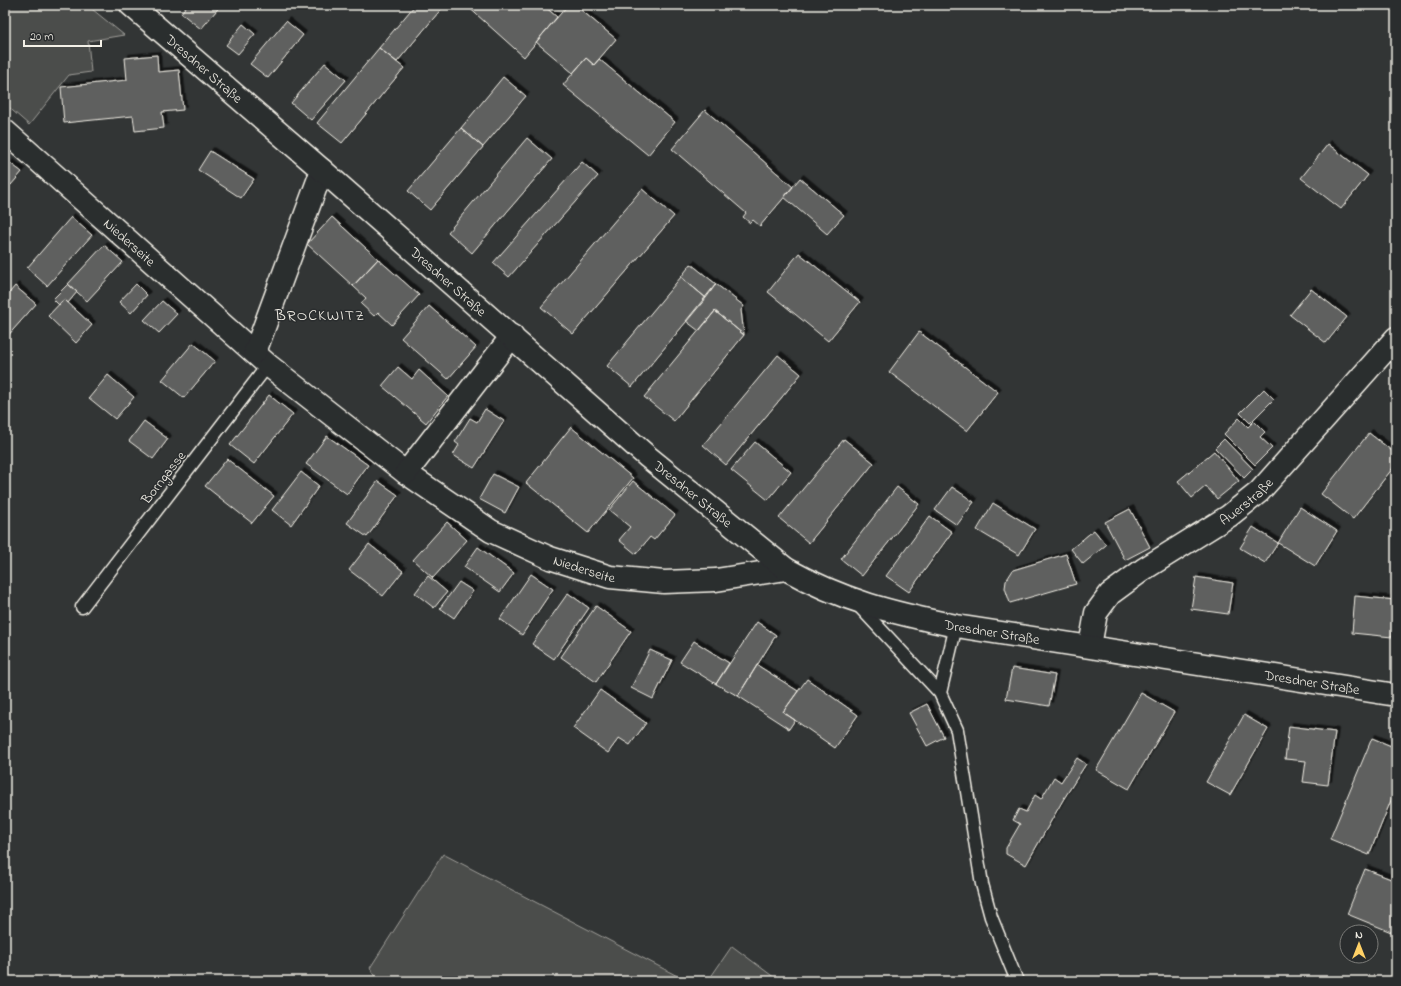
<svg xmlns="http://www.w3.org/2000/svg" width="1401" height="986" viewBox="0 0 1401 986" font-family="'Indie Flower',sans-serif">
<defs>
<filter id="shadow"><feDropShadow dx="3.5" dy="-3.5" stdDeviation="0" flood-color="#0009"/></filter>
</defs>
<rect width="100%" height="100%" fill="#323535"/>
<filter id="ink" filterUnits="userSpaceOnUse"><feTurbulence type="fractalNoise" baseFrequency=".025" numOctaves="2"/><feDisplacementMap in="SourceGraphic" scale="8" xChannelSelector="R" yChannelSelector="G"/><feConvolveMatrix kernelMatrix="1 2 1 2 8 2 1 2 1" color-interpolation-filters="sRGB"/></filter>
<g filter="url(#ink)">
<path fill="#4b4d4c" stroke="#a09f9a" d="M5 5H87L124 35 88 41 91 72 69 75 29 125 5 104Z
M443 854 687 981H379L370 968Z
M732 946 779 981H708Z"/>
<path fill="#5f605f" stroke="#f4f1e8" filter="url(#shadow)" d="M187 5H221L201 29 181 13Z
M415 5H440L443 7 397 62 379 48Z
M466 5H543L557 17 524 57Z
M568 5H575L616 39 594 65 586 58 573 73 536 42Z
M286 21 303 35 268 78 250 64Z
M243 24 255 34 238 54 226 45Z
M379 48 404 68 342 143 317 123Z
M157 55 158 72 179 70 183 110 162 112 164 128 135 131 133 116 64 123 61 87 127 80 125 58Z
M586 58 594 65 599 59 675 122 648 155 563 85Z
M325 63 346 80 311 120 291 103Z
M503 77 526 96 483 147 461 128Z
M705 110 793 187 760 226 753 220 750 223 743 217 746 213 672 149Z
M461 128 483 147 430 210 408 191Z
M527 138 552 159 472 253 448 232Z
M1328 144 1368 175 1341 209 1301 178Z
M210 151 254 179 241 198 198 170Z
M582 162 598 176 509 277 493 263Z
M10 163 22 172 11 185 5 180V170Z
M800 178 844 215 827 234 784 197Z
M642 189 674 216 573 334 541 307Z
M71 217 92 235 47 286 27 268Z
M332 217 378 259 353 286 307 244Z
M104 245 123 262 87 301 68 284Z
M799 253 860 302 828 341 768 292Z
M378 259 419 295 392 325 378 312 374 316 361 304 366 298 353 286Z
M691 264 716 284 706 298 681 277Z
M681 277 706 298 632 387 607 366Z
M68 284 77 292 68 303 64 299 59 305 53 299Z
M136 284 147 295 131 313 119 302Z
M716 284 744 306 741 310 744 335 715 311 699 331 686 321Z
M15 286 36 304 5 339V298Z
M1311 289 1347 317 1326 343 1290 315Z
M64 299 92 325 76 343 48 316Z
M162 301 177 314 159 333 144 320Z
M429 306 476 347 448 379 401 338Z
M715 311 744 335 674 421 644 397Z
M919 332 998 392 967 431 889 372Z
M193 343 215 361 184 398 162 380Z
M778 355 801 374 726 465 703 445Z
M398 367 412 379 419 370 448 396 426 423 382 386Z
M108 375 134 397 115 419 89 398Z
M1264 389 1274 399 1250 423 1240 413Z
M269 395 293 414 254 464 230 445Z
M485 409 504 421 474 468 453 455 459 445 455 442 470 418 477 422Z
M1239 418 1248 427 1254 421 1265 432 1260 437 1272 448 1255 465 1224 434Z
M144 421 168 439 153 459 129 441Z
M571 427 633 478 588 533 526 483Z
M1369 433 1396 454V464L1353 519 1321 494Z
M327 436 368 465 347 494 306 464Z
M844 439 874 463 809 543 779 518Z
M1224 439 1253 469 1244 478 1215 448Z
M755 442 791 472 768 500 731 470Z
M1214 451 1239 481 1217 499 1206 486 1192 498 1178 481Z
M227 459 274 496 252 523 205 486Z
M301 472 319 486 291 525 272 510Z
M493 474 519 487 505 513 479 499Z
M378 481 398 495 367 537 347 523Z
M633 481 675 515 654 540 650 537 636 554 619 540 630 527 609 510Z
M897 487 919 504 862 576 841 559Z
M952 487 974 502 957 525 935 510Z
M993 503 1035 529 1019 555 977 530Z
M1300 507 1337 531 1315 566 1278 543Z
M1130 509 1150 547 1125 560 1105 522Z
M930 516 952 532 909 592 886 576Z
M447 522 467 540 433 578 413 560Z
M1253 527 1278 543 1265 563 1240 548Z
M1094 530 1106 545 1083 564 1071 549Z
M369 544 403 571 383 596 349 570Z
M478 547 514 573 500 592 464 567Z
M1066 554 1076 584 1010 603 1005 588 1006 581 1013 570Z
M531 574 553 589 522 635 500 619Z
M428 576 447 592 434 608 415 593Z
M1196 577 1233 583 1228 614 1191 609Z
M459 582 473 591 454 618 440 608Z
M568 593 589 608 554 659 532 644Z
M1355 596 1395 600 1392 637 1352 633Z
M596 606 631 631 596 682 561 657Z
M757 622 776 635 738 696 716 684Z
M694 641 729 663 716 684 680 662Z
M650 650 672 660 653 699 631 688Z
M757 665 798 691 783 712 795 720 789 729 738 696Z
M1012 668 1055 675 1049 706 1006 699Z
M807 679 858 715 835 748 783 712Z
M600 690 646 723 630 745 619 738 608 753 573 728Z
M1141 693 1174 712 1129 789 1096 770Z
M927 704 944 737 927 746 909 713Z
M1244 715 1268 729 1230 795 1206 782Z
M1289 726 1335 732 1328 785 1303 782 1306 761 1285 759Z
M1372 738 1396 748V788L1369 855 1330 839Z
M1077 758 1086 764 1063 800 1026 865 1006 854V848L1020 824 1013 820 1019 809 1026 812 1035 795 1041 799 1054 777 1061 782Z
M1365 869 1396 881V934L1347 914Z"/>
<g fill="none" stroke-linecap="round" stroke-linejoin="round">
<defs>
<path id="service" d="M857 604 940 693 956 626
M82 607 268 365
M940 693 957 730 982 884 991 917 1017 981"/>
<g id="minor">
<path id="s1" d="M5 131 268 365 406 473 491 531 550 558 610 577 664 582 716 580 786 569"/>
<path d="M255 352 322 170"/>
<path d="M406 473 512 336"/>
<path id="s2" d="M1090 646 1096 613 1110 594 1144 569 1229 516 1259 492 1396 338"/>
</g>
<g id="secondary">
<path id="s3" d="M131 5 322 170 648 457 786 569C843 601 893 613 956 626L1396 695"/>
</g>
</defs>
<use href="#service" stroke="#f4f1e8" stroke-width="15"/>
<use href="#minor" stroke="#f4f1e8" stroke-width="25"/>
<use href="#secondary" stroke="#f4f1e8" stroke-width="25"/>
<use href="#service" stroke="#2a2d2e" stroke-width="12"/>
<use href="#minor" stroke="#2a2d2e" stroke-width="22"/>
<use href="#secondary" stroke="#2a2d2e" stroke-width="22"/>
</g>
</g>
<g text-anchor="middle" stroke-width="3" stroke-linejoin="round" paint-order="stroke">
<g font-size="14" fill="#f4f1e8" stroke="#2a2d2e">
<text dy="5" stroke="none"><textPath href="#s3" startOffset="97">Dresdner Straße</textPath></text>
<text dy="5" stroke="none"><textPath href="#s1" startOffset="167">Niederseite</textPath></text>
<text dy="5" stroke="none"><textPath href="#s3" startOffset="421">Dresdner Straße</textPath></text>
<text transform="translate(163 477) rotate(-52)" y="5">Borngasse</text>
<text dy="5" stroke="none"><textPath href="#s3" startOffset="745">Dresdner Straße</textPath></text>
<text dy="5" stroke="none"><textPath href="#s2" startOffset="222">Auerstraße</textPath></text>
<text dy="5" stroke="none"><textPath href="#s1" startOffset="731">Niederseite</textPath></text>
<text dy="5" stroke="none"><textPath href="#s3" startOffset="1081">Dresdner Straße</textPath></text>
<text dy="5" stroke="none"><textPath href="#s3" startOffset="1405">Dresdner Straße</textPath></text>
</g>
<g font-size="16" letter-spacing="1" fill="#f4f1e8" stroke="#2a2d2e">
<text x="320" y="320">BROCKWITZ</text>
</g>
</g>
<rect width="1401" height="986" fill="none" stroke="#2a2d2e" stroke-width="20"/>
<rect x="10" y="10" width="1381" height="966" fill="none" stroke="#f4f1e8" stroke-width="1.5" filter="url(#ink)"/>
<g transform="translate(1359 944)"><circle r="19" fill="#2a2d2e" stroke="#7b7b78"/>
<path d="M0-3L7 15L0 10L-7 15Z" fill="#ffd166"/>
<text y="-6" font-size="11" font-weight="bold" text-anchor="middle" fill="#f4f1e8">N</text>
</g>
<path d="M24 40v6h77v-6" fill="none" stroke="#f4f1e8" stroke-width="2"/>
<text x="30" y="40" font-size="12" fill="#f4f1e8" stroke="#2a2d2e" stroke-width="3" paint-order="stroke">20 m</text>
</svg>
